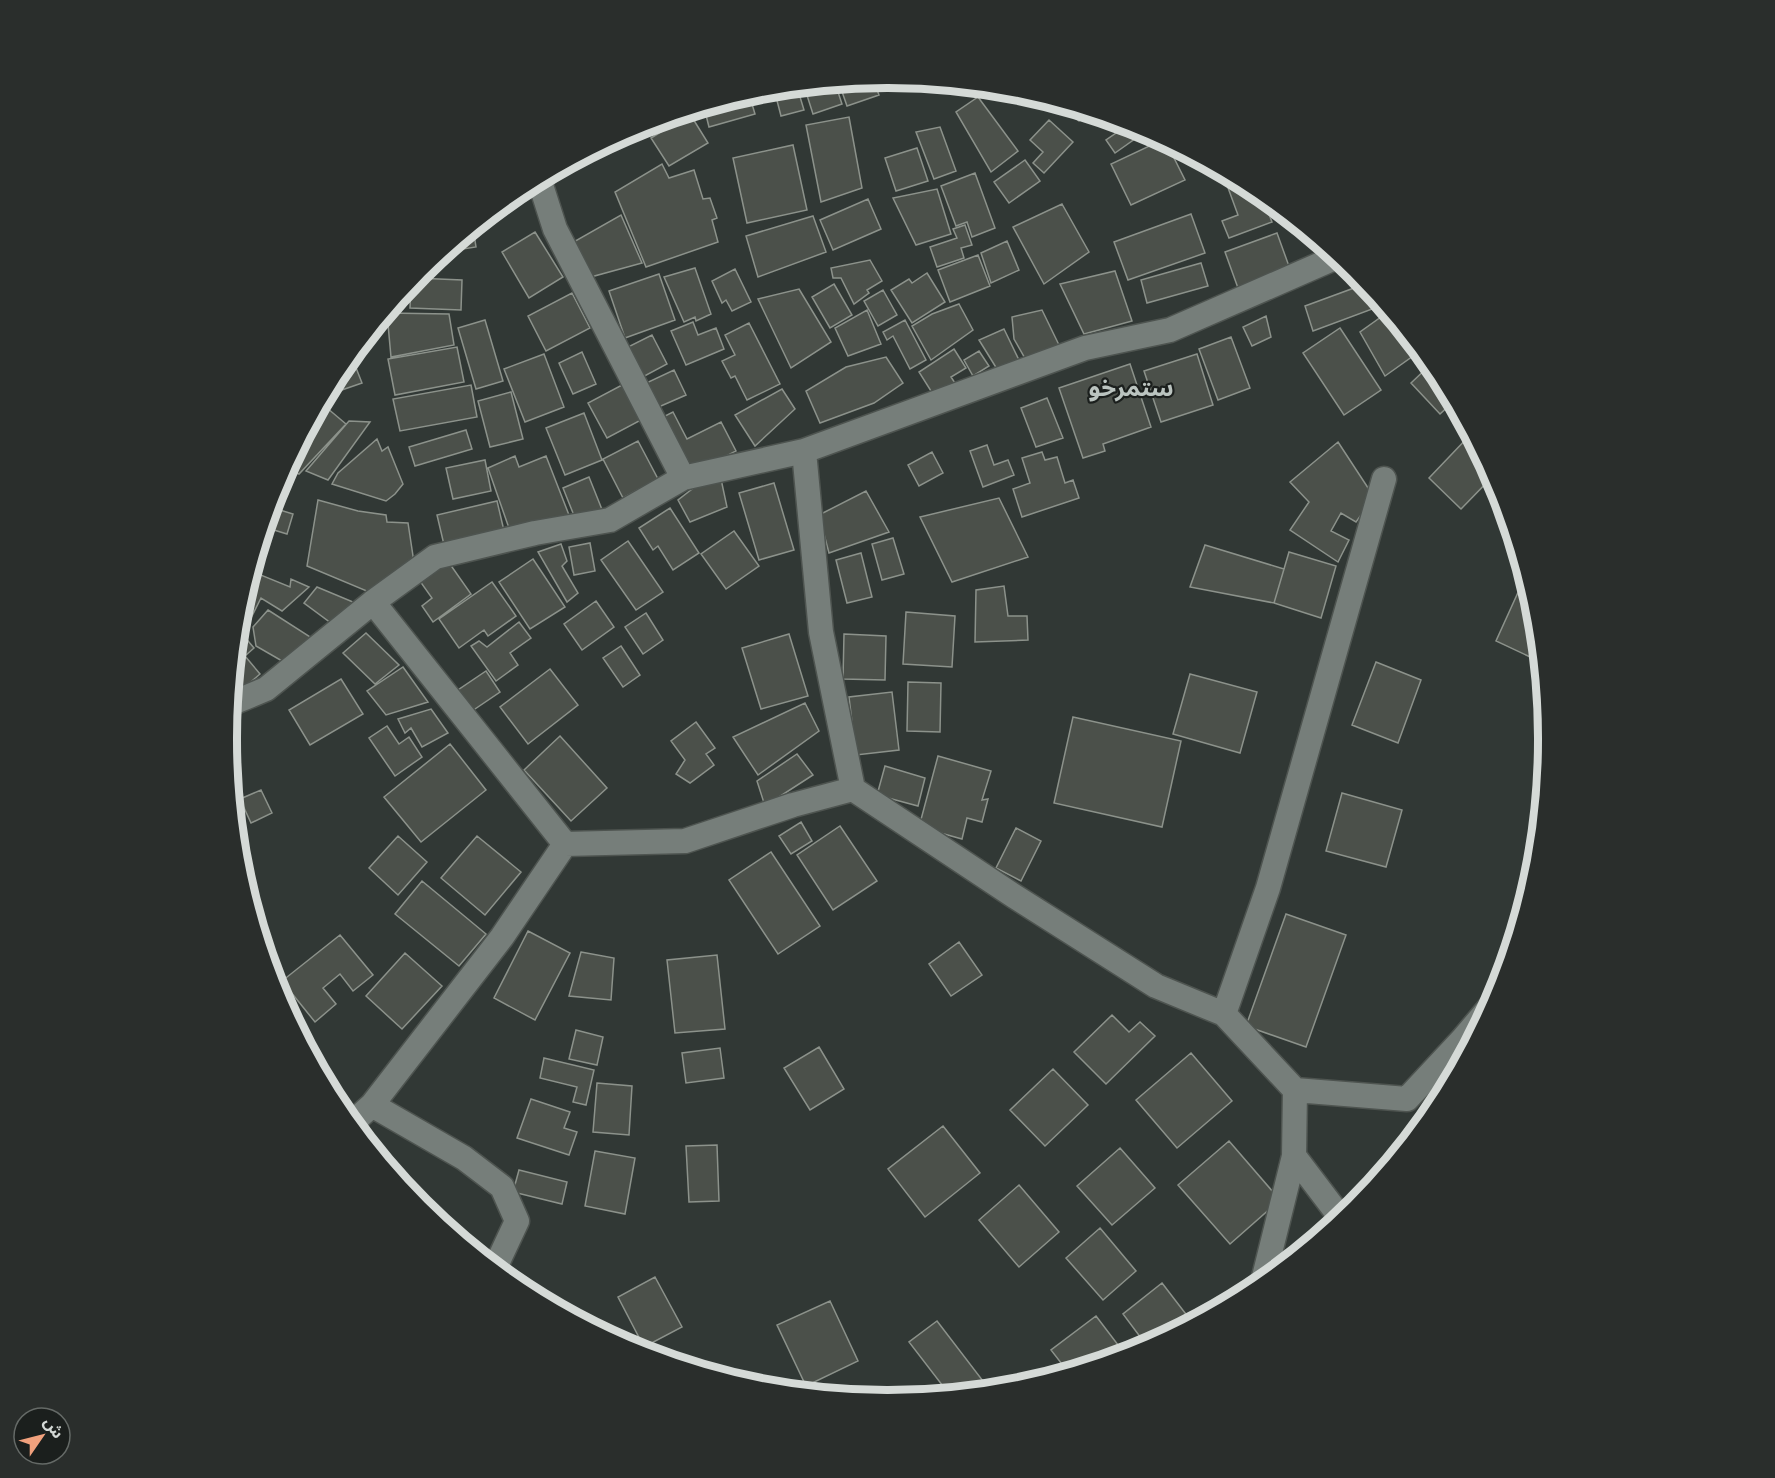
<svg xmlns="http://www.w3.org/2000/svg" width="1775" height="1478" viewBox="0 0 1775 1478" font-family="'IBM Plex Sans','Noto Sans Arabic',sans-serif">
<rect width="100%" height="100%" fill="#313835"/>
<path fill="#4b504a" stroke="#8c928b" stroke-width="1.5" d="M873 79 879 95 847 106 839 83Z
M835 83 842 104 813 114 804 86Z
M797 87 804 110 781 116 774 89Z
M749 94 755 114 709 127 704 107Z
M978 97 1018 151 991 172 956 112Z
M1057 103 1086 112 1079 121Z
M690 114 708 143 669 166 651 138Z
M849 117 862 188 821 202 806 125Z
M1105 118 1141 128 1146 131 1115 153 1106 140 1116 133Z
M1049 120 1073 142 1044 173 1033 163 1043 152 1030 140Z
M940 127 956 171 934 179 916 132Z
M1162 140 1166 142 1185 180 1131 205 1111 164Z
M793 145 807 210 747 223 733 158Z
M917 148 928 181 896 191 885 158Z
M1025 160 1040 181 1009 203 994 182Z
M662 164 669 178 694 170 703 199 710 198 717 218 712 220 718 242 646 267 615 192Z
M975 173 995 228 972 237 967 222 956 226 941 186Z
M1238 181 1261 194 1272 222 1229 238 1222 221 1238 215 1227 185Z
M937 189 951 234 916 245 893 198Z
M868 199 881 229 833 250 820 220Z
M1062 204 1089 252 1044 284 1013 227Z
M1191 214 1205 253 1128 280 1114 242Z
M621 215 642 263 587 278 570 244Z
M813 216 826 252 758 277 746 236Z
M965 225 972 245 961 248 964 258 937 267 930 247 957 238 953 229Z
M473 228 476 247 457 250 456 242Z
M535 232 563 277 529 298 502 252Z
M1277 233 1290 269 1238 288 1225 252Z
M1007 241 1019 270 991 283 981 253Z
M978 255 990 286 950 302 938 270Z
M870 260 882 281 867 290 869 293 854 304 841 278H833L831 268Z
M1201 263 1208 286 1147 303 1141 280Z
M695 268 711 314 696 321 695 317 684 322 664 277Z
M735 269 751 302 732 311 726 300 722 303 712 281Z
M1115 271 1132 321 1084 334 1060 284Z
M927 273 945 302 912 323 891 290 909 279 912 283Z
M659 274 675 320 625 338 609 291Z
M415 278 462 280 461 310 410 308 411 283Z
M834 284 852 315 830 328 812 297Z
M1365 284 1383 305 1313 331 1305 306Z
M799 289 831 342 791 368 758 299Z
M883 290 897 315 878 326 864 301Z
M572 293 590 328 546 351 528 316Z
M959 304 973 330 931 360 912 326 932 314Z
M867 310 881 344 848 356 835 328Z
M1042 310 1060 347 1026 360 1014 339 1012 317Z
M1388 312 1420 351 1385 376 1360 332Z
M387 313 449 314 454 345 391 357Z
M1266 316 1271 337 1252 346 1243 327Z
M485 320 503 381 476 389 458 328Z
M905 320 926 360 910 369 893 336 887 340 883 332Z
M693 322 698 335 716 328 724 349 686 365 671 331Z
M749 323 780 384 747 400 735 376 731 378 722 361 735 355 725 335Z
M1340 328 1381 390 1344 415 1303 353Z
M1004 329 1019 360 997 369 979 340Z
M652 335 667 364 639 379 624 349Z
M1231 337 1250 388 1218 400 1199 349Z
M457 347 464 382 395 395 388 359Z
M954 349 966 368 951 377 957 386 936 399 919 372Z
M979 351 989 366 973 376 964 360Z
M582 352 596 384 573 394 559 363Z
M544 354 564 407 525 422 504 369Z
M1197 354 1213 405 1161 422 1144 371Z
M351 355 362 383 336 392 332 383 338 371Z
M886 357 903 383 874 403 820 423 806 391 846 367Z
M1130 364 1151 427 1103 444 1105 451 1083 458 1059 388Z
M1431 364 1437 372 1453 402 1440 414 1411 383Z
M674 370 686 395 654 409 642 385Z
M471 385 477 417 400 431 393 399Z
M622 385 641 420 607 438 588 403Z
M782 389 795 409 755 446 735 415Z
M511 392 523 439 490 447 478 401Z
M1047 398 1063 438 1036 447 1021 408Z
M327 408 346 424 299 474 286 469 309 426Z
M673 412 687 439 721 422 736 451 688 476 659 419Z
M584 413 602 460 565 475 546 428Z
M349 421 370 422 328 480 306 471Z
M466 430 472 449 415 466 409 447Z
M1471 434 1493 476 1461 509 1429 478Z
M377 439 382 451 388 447 403 484 395 494 386 501 332 484 338 473Z
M638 441 658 479 623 498 603 459Z
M1338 442 1374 497 1356 522 1341 513 1331 531 1349 540 1338 562 1290 530 1309 502 1290 482Z
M987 445 994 465 1008 460 1014 475 983 487 970 451Z
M932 452 943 473 919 486 908 465Z
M1042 452 1045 460 1057 457 1065 483 1073 480 1079 498 1022 517 1013 489 1030 483 1022 458Z
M515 456 519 467 546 456 569 515 527 530 510 531 488 468Z
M485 460 491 491 453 499 446 468Z
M589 477 603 512 577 523 563 488Z
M721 479 727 507 690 522 678 500 700 483Z
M774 483 794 550 759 560 739 493Z
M866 491 889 532 829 553 819 515Z
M999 498 1028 557 952 582 920 517Z
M318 500 358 511 386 515 387 522 408 523 413 556 410 571 369 592 307 566Z
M497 501 505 535 445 549 437 515Z
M270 507 293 514 287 534 264 527Z
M670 508 699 553 673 570 658 546 653 550 639 528Z
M734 531 759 566 726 589 701 554Z
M893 538 904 574 882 580 872 544Z
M628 541 663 592 636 610 601 560Z
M590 543 595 571 574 575 569 547Z
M561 544 567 561 562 566 578 593 567 602 538 552Z
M1205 545 1284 569 1274 603 1190 587Z
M1289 552 1336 566 1321 618 1274 603Z
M861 553 872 597 847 603 836 560Z
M445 557 471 594 433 622 422 606 432 598 417 577Z
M533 559 565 607 530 629 499 582Z
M251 571 290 587 291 579 309 587 282 611 261 598 249 622 239 616Z
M1525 577 1536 610 1541 662 1496 641Z
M492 582 516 616 488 636 484 630 459 648 439 619Z
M1004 586 1008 616H1027L1028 640 975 642 976 590Z
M317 587 353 602 331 623 304 603Z
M596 601 614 627 582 650 564 624Z
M268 610 315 640 289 665 256 646 253 627Z
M906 612 955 616 952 667 903 664Z
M646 613 663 640 643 654 625 627Z
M519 622 531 638 510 653 518 665 496 681 471 646 479 641 487 647Z
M237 628 254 648 245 656 260 674 239 692 232 683Z
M366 633 399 665 375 684 343 653Z
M789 634 808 696 761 709 742 648Z
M844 634 886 636 885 680 843 679Z
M621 646 640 675 623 687 603 658Z
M1376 662 1421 680 1398 743 1352 725Z
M403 667 428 702 386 715 367 691Z
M550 669 578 705 528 744 500 707Z
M486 671 500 692 469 713 455 692Z
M1190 674 1257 692 1240 753 1173 734Z
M341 679 363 714 310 745 289 710Z
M908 682 941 683 940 732 907 731Z
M892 692 899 750 856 755 849 697Z
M805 703 819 731 758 775 733 737Z
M431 709 448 733 422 747 411 728 405 733 398 719Z
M1073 717 1181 741 1162 827 1054 803Z
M696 722 715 748 706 754 714 765 690 783 676 774 685 760 671 741Z
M387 726 399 744 409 737 422 757 395 776 369 738Z
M560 736 607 788 571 821 524 770Z
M450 744 486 790 421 842 384 797Z
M797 754 813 775 765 806 757 781Z
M938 756 991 771 982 800 988 799 982 822 967 818 962 839 919 827Z
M885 766 925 778 918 806 877 795Z
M261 790 272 813 251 823 240 799Z
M1342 793 1402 810 1386 867 1326 851Z
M233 807 244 830 236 834Z
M801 822 812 841 791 854 779 836Z
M840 826 877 881 833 910 797 855Z
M1016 828 1041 841 1021 881 996 868Z
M398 836 427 862 398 895 369 868Z
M477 836 521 872 485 915 441 878Z
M771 852 820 926 778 954 729 880Z
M422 881 486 934 459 966 395 914Z
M1286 914 1346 935 1306 1047 1246 1026Z
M528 931 570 953 535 1020 494 998Z
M340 935 373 975 353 991 340 974 323 988 336 1004 315 1022 282 981Z
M959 942 982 975 951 996 929 964Z
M581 952 614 958 611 1000 569 996Z
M405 953 442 986 402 1029 366 996Z
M717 955 725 1029 675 1033 667 960Z
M1112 1015 1129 1032 1140 1022 1155 1036 1106 1084 1074 1052Z
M576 1030 603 1037 597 1065 569 1059Z
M819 1047 844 1089 810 1110 784 1068Z
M720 1048 724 1078 686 1083 682 1053Z
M1191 1053 1232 1101 1177 1148 1136 1100Z
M544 1058 594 1070 586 1105 573 1102 577 1087 540 1078Z
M1053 1069 1088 1105 1045 1146 1010 1110Z
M597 1083 632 1086 629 1135 593 1132Z
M531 1099 570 1112 564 1128 577 1132 569 1155 517 1138Z
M943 1126 980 1173 925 1217 888 1169Z
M1229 1141 1280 1200 1230 1244 1178 1185Z
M717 1145 719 1201 689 1202 686 1146Z
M1120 1148 1155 1188 1112 1225 1077 1186Z
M595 1151 635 1158 625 1214 585 1206Z
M519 1170 567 1182 562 1204 513 1192Z
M1019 1185 1059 1232 1019 1267 979 1220Z
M1100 1228 1136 1271 1103 1300 1066 1258Z
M655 1277 682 1327 644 1347 618 1297Z
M1162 1283 1192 1322 1147 1346 1123 1314Z
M830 1301 858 1361 806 1386 777 1325Z
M1096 1316 1125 1354 1068 1372 1051 1350Z
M937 1321 983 1381 968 1392 949 1394 909 1342Z"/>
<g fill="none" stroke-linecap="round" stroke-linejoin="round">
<defs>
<path id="street" d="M539 179 555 229 683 478
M804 451 821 632 853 789 1014 896 1156 986 1224 1014 1295 1090 1294 1156 1263 1281
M373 602 565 844
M230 704 266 689 373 602 435 557 535 533 610 520 683 478 804 451 1085 348 1170 330 1337 257
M1224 1014 1268 888 1384 479
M1295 1090 1407 1099 1462 1040 1490 1007
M372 1105 464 1158 502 1187 517 1221 495 1268
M352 1123 372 1105 502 937 565 844 685 841 793 805 853 789
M1294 1156 1341 1218"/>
</defs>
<use href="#street" stroke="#4e5450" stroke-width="27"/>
<use href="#street" stroke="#767e7a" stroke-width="24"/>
</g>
<g text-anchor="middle" stroke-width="4.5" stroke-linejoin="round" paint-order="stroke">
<g font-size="24" font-weight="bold" fill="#bbc4c0" stroke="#1b1f1d">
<text x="1131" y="396">ستمرخو</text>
</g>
</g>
<path d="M0 0H1775V1478H0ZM887 88H888A650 650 0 0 1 1538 738V740A650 650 0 0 1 888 1390H887A650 650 0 0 1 237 740V738A650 650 0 0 1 887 88Z" fill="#2a2e2c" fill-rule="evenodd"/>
<path fill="none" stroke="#d5dad7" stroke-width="8" d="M887 88H888A650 650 0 0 1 1538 738V740A650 650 0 0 1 888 1390H887A650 650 0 0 1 237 740V738A650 650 0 0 1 887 88Z"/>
<g transform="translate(42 1436) rotate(55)"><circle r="28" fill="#1b1f1d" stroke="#656a67" stroke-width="1.5"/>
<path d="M0-4.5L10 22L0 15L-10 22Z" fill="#f1a17d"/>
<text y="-9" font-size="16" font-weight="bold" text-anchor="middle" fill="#d5dad7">ش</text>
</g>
</svg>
